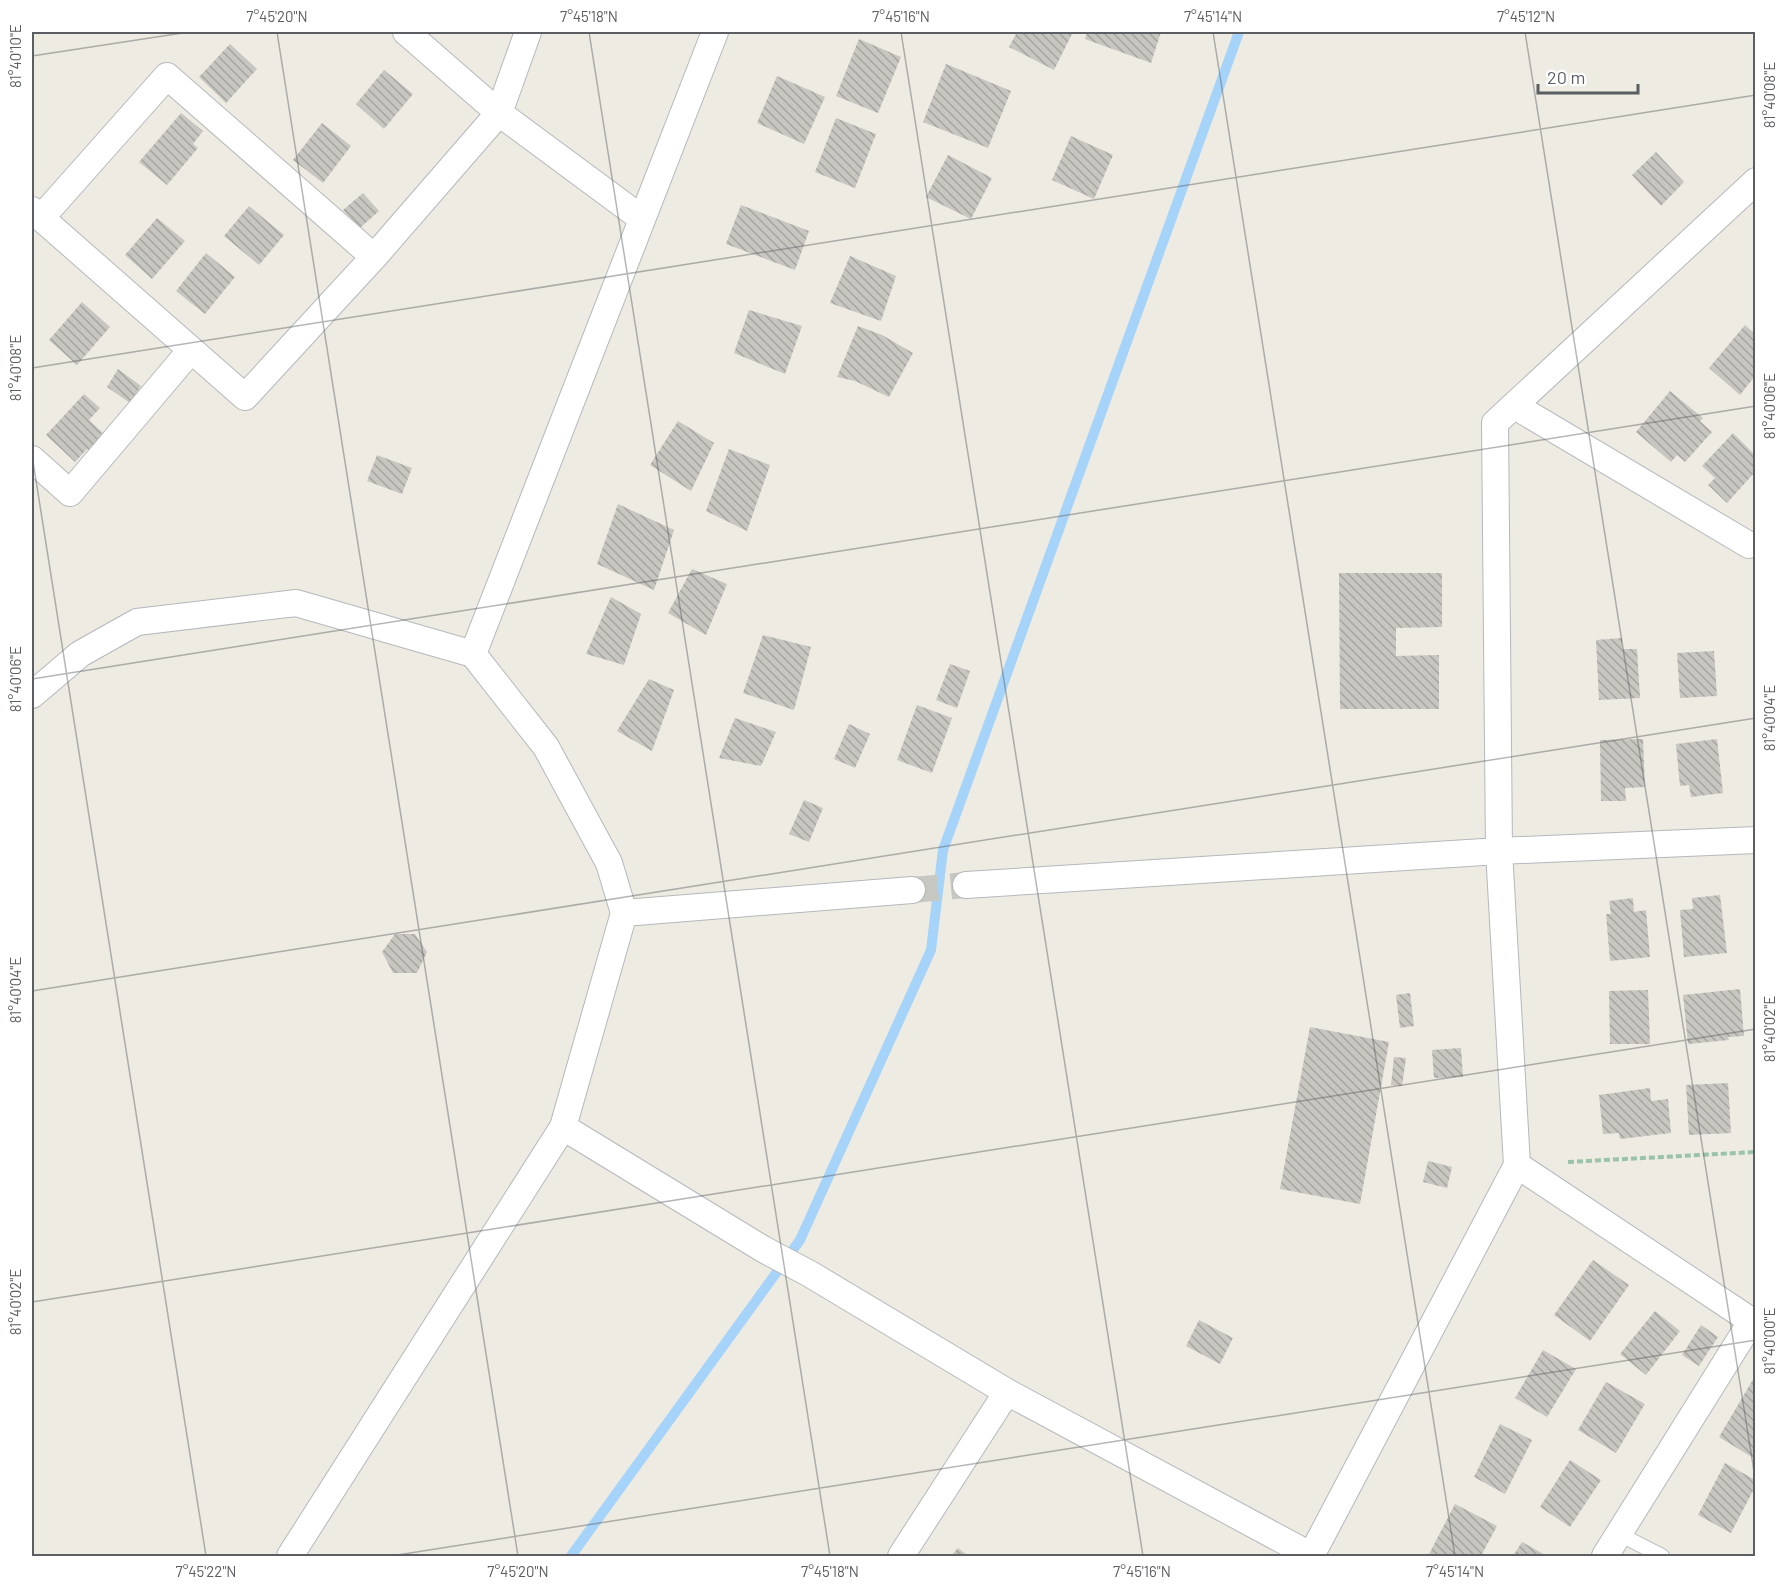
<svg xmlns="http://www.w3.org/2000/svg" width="1787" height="1588" viewBox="0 0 1787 1588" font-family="Barlow,sans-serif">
<defs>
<pattern id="building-back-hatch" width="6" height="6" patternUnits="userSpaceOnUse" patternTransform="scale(1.5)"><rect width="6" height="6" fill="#c8c6c0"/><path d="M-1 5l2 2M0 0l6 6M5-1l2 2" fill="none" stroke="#a5a49f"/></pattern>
</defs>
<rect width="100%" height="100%" fill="#edebe2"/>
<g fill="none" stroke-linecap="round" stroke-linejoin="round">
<path stroke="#a5d3fa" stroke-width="10" d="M571 1556 800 1240 931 950 943 850 1239 32"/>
</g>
<path fill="url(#building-back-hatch)" d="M1017 32H1073L1054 70 1009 47Z
M1087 32H1161L1151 63 1085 39Z
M859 39 901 57 878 113 836 96Z
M230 44 257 69 226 103 199 77Z
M946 64 1011 91 988 148 923 122Z
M384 70 413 94 384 129 356 104Z
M777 76 825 97 804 144 757 123Z
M181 113 203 131 193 144 198 148 167 185 139 162Z
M836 118 876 134 855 188 815 172Z
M322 123 351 146 323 183 293 160Z
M1071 136 1113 155 1094 199 1052 180Z
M1656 152 1684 182 1661 206 1632 175Z
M948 155 992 178 971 219 926 197Z
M363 193 379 211 360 228 343 210Z
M741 205 809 231 795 270 726 244Z
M249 206 284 235 259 265 224 236Z
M157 218 185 241 152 279 125 255Z
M206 253 235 277 205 314 176 291Z
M850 256 896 276 881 321 830 303Z
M82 302 110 327 77 365 49 340Z
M749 310 802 326 785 374 734 353Z
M1745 325 1755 334V376L1740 395 1709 368Z
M858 326 882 335 913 353 889 397 855 381 837 377Z
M118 369 141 386 130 403 107 387Z
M1670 391 1703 418 1700 421 1712 432 1685 462 1677 455 1671 462 1636 432Z
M84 394 100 408 89 420 103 433 100 435 110 444 97 458 87 449 75 462 46 435Z
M678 421 714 443 691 491 650 465Z
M1733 433 1755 455V472L1727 503 1708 485 1715 478 1702 466Z
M729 449 770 465 747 531 706 511Z
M377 455 412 468 402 494 367 481Z
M618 504 674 530 654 590 597 564Z
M692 569 727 584 706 635 668 613Z
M1339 573H1442V627L1396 628V656L1439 655V709H1340Z
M611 597 641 614 624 665 586 654Z
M763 635 811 647 794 710 743 693Z
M1622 638V649H1637L1640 698 1599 700 1596 640Z
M1714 651 1717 696 1680 698 1677 653Z
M950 664 970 671 957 708 936 700Z
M649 679 674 690 652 751 617 731Z
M917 705 952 718 932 773 897 760Z
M735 718 776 732 761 766 719 758Z
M849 724 870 734 855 768 834 759Z
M1643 739 1645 787 1625 788 1626 801H1601L1600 740Z
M1717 739 1723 793 1691 797 1689 785 1680 786 1676 744Z
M804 800 823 808 809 842 789 834Z
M1720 895 1727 953 1684 957 1680 910 1693 909 1692 898Z
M1633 898 1634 912 1646 910 1650 957 1610 961 1606 914H1611L1609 901Z
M395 934H415L427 952 417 973H393L382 952Z
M1740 989 1744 1036 1728 1037 1729 1040 1688 1044 1683 995Z
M1648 990 1650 1044H1610L1609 991Z
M1410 993 1414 1026 1400 1028 1396 995Z
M1310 1027 1389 1042 1360 1204 1280 1189Z
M1461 1048 1463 1077 1434 1078 1432 1050Z
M1394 1057 1406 1058 1402 1086 1391 1085Z
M1728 1083 1731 1133 1689 1135 1686 1085Z
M1650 1088 1651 1101 1668 1099 1671 1133 1620 1139 1619 1133 1603 1134 1599 1095Z
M1428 1161 1452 1167 1447 1188 1423 1182Z
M1593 1260 1629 1285 1590 1341 1554 1315Z
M1655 1311 1680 1331 1646 1375 1620 1354Z
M1199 1320 1233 1338 1220 1364 1186 1346Z
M1701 1325 1718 1337 1699 1366 1682 1355Z
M1543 1350 1576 1369 1547 1417 1515 1398Z
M1755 1376V1459L1719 1437Z
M1606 1382 1645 1404 1616 1453 1578 1430Z
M1500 1424 1532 1440 1505 1494 1474 1477Z
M1570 1460 1601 1480 1570 1527 1540 1507Z
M1725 1463 1755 1480V1487L1731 1533 1698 1515Z
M1455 1504 1497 1526 1481 1556H1428Z
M1522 1542 1547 1556H1513Z
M958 1548 968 1556H951Z"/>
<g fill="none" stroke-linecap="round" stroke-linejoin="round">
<path stroke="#c8c8c2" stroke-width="26" stroke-dasharray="26 13" stroke-linecap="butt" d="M912 890 966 885"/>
<defs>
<path id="service" d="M1619 1534 1662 1556"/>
<path id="minor" d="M406 32 499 113 641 218
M32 210 245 397 374 257 499 113 528 32
M41 218 167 76 374 257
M1515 406 1749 545
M32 459 70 493 191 350
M473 654 715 32
M32 695 80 654 137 622 296 603 473 654 546 747 609 863 624 913 563 1127 290 1556
M966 885 1499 851 1756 840
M624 913 912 890
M563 1127 763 1249 810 1274 1007 1392 1312 1556
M1517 1165 1756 1324
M901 1556 1007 1392
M1311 1556 1517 1165 1499 851 1495 423 1756 181
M1605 1556 1751 1322"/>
</defs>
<use href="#service" stroke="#b5b8bc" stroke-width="16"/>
<use href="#minor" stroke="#b5b8bc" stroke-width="28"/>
<path stroke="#9ac3a7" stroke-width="4" stroke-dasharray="6 3" stroke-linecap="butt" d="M1568 1162 1756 1152"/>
<use href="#service" stroke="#fff" stroke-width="14"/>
<use href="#minor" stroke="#fff" stroke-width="26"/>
</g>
<path fill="none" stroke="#5b5e62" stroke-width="1.5" stroke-opacity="0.45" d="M277 32 518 1556M589 32 830 1556M901 32 1143 1556M1213 32 1455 1556M1525 32 1756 1484M32 56 189 32M32 368 1756 95M32 455 206 1556M32 679 1756 406M32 991 1756 718M32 1302 1756 1029M391 1556 1756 1340"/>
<rect width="1787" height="1588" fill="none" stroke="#ffffff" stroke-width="66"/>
<path d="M1538 84v9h100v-9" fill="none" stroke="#5b5e62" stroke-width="3"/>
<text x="1547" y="84" font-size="18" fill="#5b5e62" stroke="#ffffff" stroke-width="4.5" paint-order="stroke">20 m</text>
<rect x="33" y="33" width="1721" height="1522" fill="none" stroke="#5b5e62" stroke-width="2"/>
<g font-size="15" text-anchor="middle" fill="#5b5e62">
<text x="277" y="22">7°45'20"N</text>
<text x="589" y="22">7°45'18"N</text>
<text x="901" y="22">7°45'16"N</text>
<text x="1213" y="22">7°45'14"N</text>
<text x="1526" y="22">7°45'12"N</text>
<text transform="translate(16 56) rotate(-90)" y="5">81°40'10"E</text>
<text transform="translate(1770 95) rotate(-90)" y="5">81°40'08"E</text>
<text transform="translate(16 368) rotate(-90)" y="5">81°40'08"E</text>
<text transform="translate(1770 406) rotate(-90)" y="5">81°40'06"E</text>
<text transform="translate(16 679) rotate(-90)" y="5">81°40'06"E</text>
<text transform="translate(1770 718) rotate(-90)" y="5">81°40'04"E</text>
<text transform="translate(16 990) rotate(-90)" y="5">81°40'04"E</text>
<text transform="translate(1770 1029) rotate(-90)" y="5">81°40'02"E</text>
<text transform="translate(16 1302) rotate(-90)" y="5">81°40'02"E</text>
<text transform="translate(1770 1341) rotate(-90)" y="5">81°40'00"E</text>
<text x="206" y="1577">7°45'22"N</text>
<text x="518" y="1577">7°45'20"N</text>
<text x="830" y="1577">7°45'18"N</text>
<text x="1142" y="1577">7°45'16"N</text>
<text x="1455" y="1577">7°45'14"N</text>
</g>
</svg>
